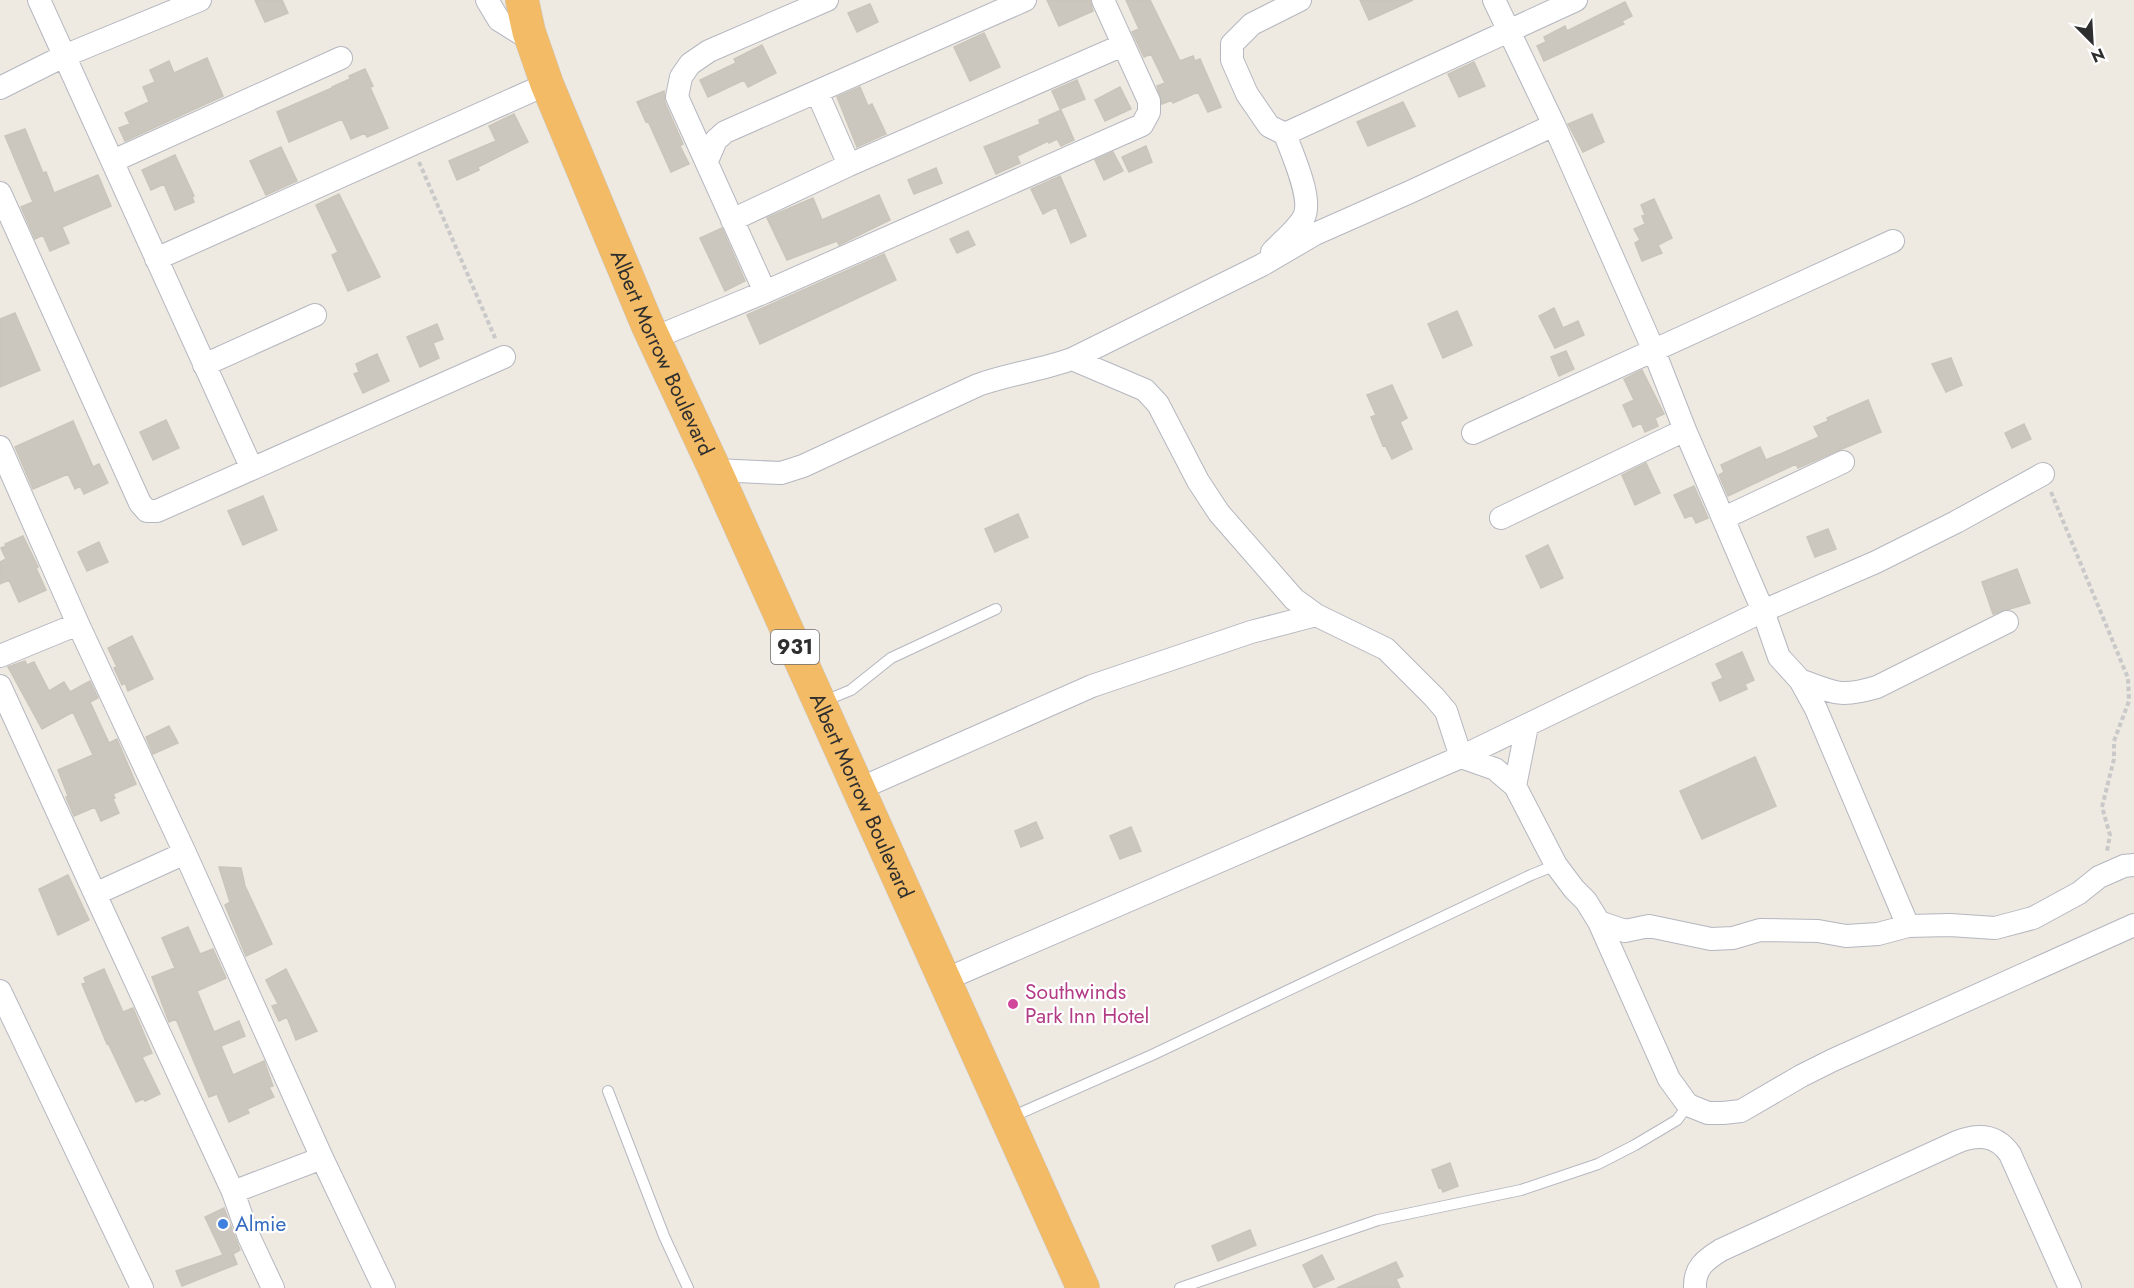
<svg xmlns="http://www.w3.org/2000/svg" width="2134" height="1288" viewBox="0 0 2134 1288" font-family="Jost,sans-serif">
<rect width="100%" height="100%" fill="#eee9e1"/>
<path fill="#cbc7bf" stroke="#cac5bb" stroke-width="1.5" d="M255 0H282L288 13 265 22Z
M1047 0H1090L1093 11 1059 26Z
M1126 0H1150L1180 61 1193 56 1195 61 1200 59 1221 107 1208 112 1198 92 1173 103 1172 100 1162 104 1157 86 1165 83 1151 54 1144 57 1132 32 1139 29Z
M1360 0H1413L1369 20Z
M1625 2 1632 16 1622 21 1624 24 1544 61 1537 46 1546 42 1544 37 1565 26 1567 31Z
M870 4 878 22 857 32 848 13Z
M984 33 1000 67 970 81 954 47Z
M762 45 776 73 748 87 744 80 708 97 700 80 736 63 734 59Z
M207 58 223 96 125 141 119 128 130 124 125 113 149 102 143 87 155 82 150 70 169 61 174 73Z
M1474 62 1485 86 1459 97 1448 74Z
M365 69 373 86 370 87 388 128 367 137 365 133 351 139 342 119 289 142 277 112 332 88V87L350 79 349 76Z
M1077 80 1085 99 1060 109 1052 91Z
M860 87 868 106 872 104 886 134 857 147 837 97Z
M1120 87 1131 109 1105 121 1095 100Z
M664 91 665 103 683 144 680 146 689 164 671 172 648 121 646 122 637 102Z
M1403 102 1415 126 1368 146 1357 122Z
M1061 110 1074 140 1061 146 1057 139 1049 143 1048 141 1017 156 1020 163 996 174 984 147 1040 124 1039 120Z
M514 114 528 142 478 167 479 170 457 180 449 161 496 141 489 126Z
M1592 114 1604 142 1583 152 1568 124Z
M25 129 43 173 46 172 54 193 98 175 111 206 62 227 69 243 50 251 43 235 35 239 21 207 33 202 5 136Z
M1146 146 1152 162 1129 172 1122 157Z
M281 147 297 181 266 195 250 161Z
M1113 152 1123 171 1104 180 1095 160Z
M175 155 194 196 192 197 194 202 175 210 164 184 151 190 142 170Z
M936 168 942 183 914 194 908 180Z
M1060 176 1086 236 1071 243 1056 207 1043 214 1031 189Z
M339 194 380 277 348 291 332 255 338 252 316 205Z
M879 195 890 220 839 245 837 241 787 260 767 218 813 198 822 220Z
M1654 199 1672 238 1658 245 1662 253 1642 261 1635 243 1640 240 1634 229 1645 224 1642 216 1645 215 1641 205Z
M722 228 745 281 725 291 700 238Z
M968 231 975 245 957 253 950 239Z
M884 254 896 280 760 344 747 315Z
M1554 308 1563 328 1578 321 1584 335 1555 348 1539 316Z
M1457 311 1472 345 1443 358 1428 324Z
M15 313 40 370 0 387V319Z
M437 324 443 339 433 343 439 358 420 367 407 337Z
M1566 351 1574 369 1559 376 1551 357Z
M377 354 389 381 363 393 354 374 359 372 356 364Z
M1951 358 1962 385 1946 392 1932 364Z
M1642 370 1664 414 1655 418 1658 426 1645 432 1641 423 1633 427 1623 405 1634 400 1624 379Z
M1392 385 1407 418 1400 422 1412 449 1392 459 1385 445 1383 446 1371 417 1376 415 1367 395Z
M1868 400 1881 432 1798 468 1796 464 1728 496 1719 475 1724 472 1721 465 1760 447 1766 460 1785 452 1819 437 1814 427 1828 421 1827 418Z
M166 420 179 448 153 460 140 432Z
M73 421 93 467 99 464 108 483 84 494 80 486 75 489 68 474 33 489 15 447Z
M2024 424 2031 439 2012 448 2005 433Z
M1646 463 1660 493 1635 505 1622 475Z
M1694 486 1708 518 1696 523 1692 515 1685 518 1674 495Z
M263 496 277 530 243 545 228 511Z
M1018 514 1028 537 995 552 985 529Z
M1828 529 1836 549 1815 557 1807 537Z
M23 536 38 567 36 568 46 590 19 602 9 580 0 584V562L6 559 1 548 6 546 5 544Z
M99 542 108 562 87 571 78 552Z
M1548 545 1563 578 1541 588 1526 556Z
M2017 569 2030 603 1993 614 1982 582Z
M132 636 153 679 128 691 125 683 122 685 114 668 117 667 108 648Z
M1742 652 1754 680 1745 684 1747 689 1720 701 1712 683 1723 678 1716 664Z
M25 661 27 665 34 662 49 691 64 682 70 692 90 681 98 698 90 702 109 743 117 739 136 784 113 794 115 798 113 799 119 813 101 821 95 807 74 816 66 797 68 796 58 770 93 755 73 712 42 729 8 667Z
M169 726 178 743 153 754 146 737Z
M1755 757 1776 806 1702 839 1680 791Z
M1036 822 1043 838 1021 847 1015 831Z
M1131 827 1141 851 1120 859 1110 836Z
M219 867 241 868 245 886 272 944 246 956 225 905 230 902Z
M68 875 89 920 58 935 39 889Z
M188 927 200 954 213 949 226 978 197 991 214 1032 239 1021 245 1036 221 1046 233 1075 264 1061 273 1086 269 1087 274 1097 247 1109 249 1113 229 1122 217 1094 209 1097 176 1019 169 1022 152 977 175 968 162 938Z
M104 969 123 1012 133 1008 152 1053 142 1057 160 1094 145 1101 143 1099 136 1102 108 1043 107 1044 82 984 86 983 84 978Z
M286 969 317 1031 296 1040 287 1017 279 1021 272 1006 278 1004 266 980Z
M1450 1163 1458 1186 1443 1192 1441 1187 1439 1188 1432 1170Z
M224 1208 240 1250 233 1254 237 1264 182 1286 176 1271 223 1255 205 1217Z
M1250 1230 1256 1245 1218 1261 1212 1246Z
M1322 1255 1334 1279 1314 1288 1303 1265Z
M1396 1262 1403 1276 1396 1279 1400 1288H1337Z"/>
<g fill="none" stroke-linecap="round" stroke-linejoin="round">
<defs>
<path id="service" d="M822 702 851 690 891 658 996 609
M608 1091 664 1236 688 1288
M1009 1118 1152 1055 1531 875 1556 865
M1180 1288 1378 1220 1521 1190 1598 1164 1635 1145 1677 1120 1688 1105"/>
<path id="minor" d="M39 0 252 469
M487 0 499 20 531 40
M0 88 64 56 200 0
M817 92 849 165
M1285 134 1576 0
M113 161 341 58
M707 161 716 140 725 132 1025 0
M0 193 140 503 147 511H157L504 357
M732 220 849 165 1123 45
M1272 252C1282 241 1297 230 1304 217 1313 198 1292 154 1285 134L1269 126 1247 94 1232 60V44L1252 24 1300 0
M156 259 547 84
M765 292 677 97 681 77 690 64 709 51 827 0
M654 338 765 292 1142 125 1149 112V101L1103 0
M1072 359 1145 390 1158 404 1198 481 1219 513 1294 599 1316 615 1386 649 1434 697 1446 711 1461 757 1495 769 1515 786
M204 365 315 315
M1473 433 1893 241
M0 447 78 624 185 853 322 1158 384 1288
M715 470 781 473 803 466 978 385C1009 374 1041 370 1072 359L1262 265 1315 234 1410 192 1554 125
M1501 518 1685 430
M1724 518 1843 462
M0 656 78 624
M1800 680C1835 693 1840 698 1877 687L2007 622
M0 686 95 894 233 1192 249 1237 273 1288
M1527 726 1515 786 1556 865 1574 889 1586 901 1599 922 1625 931 1649 926 1711 939 1733 938 1760 930 1818 931 1846 936 1878 934 1908 926 1950 925 1995 928 2033 918 2079 893 2099 877 2124 866 2134 865
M859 789 1092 686 1251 632 1316 615
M95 894 185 853
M1599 922 1669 1079 1688 1105 1708 1113H1723L1741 1111 1801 1076 1833 1060 2134 925
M1908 926 1816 709 1800 680 1779 657 1763 611 1876 562 1956 522 2043 474
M944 980 1461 757 1763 611 1685 430 1654 351 1554 125 1494 0
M0 991 142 1288
M233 1192 322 1158
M1695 1288C1694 1268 1705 1260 1721 1250L1957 1142C1977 1134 1996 1134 2010 1154L2070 1288"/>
<g id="trunk">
<path id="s1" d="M522 0 529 32 547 84 647 324 715 470 1083 1288"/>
</g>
</defs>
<use href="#service" stroke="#b5b7c0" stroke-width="12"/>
<use href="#minor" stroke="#b5b7c0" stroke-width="24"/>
<use href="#trunk" stroke="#c9c9c9" stroke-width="34"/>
<path stroke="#c9c9c9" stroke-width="4" stroke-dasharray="4.5 3" stroke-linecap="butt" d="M419 162 496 340
M2051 492 2128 678 2129 701 2114 741V759L2102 807 2110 835 2107 851"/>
<use href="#service" stroke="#fff" stroke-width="10"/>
<use href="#minor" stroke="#fff" stroke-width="22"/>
<use href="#trunk" stroke="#f3bb65" stroke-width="33"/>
</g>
<circle fill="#d1479c" stroke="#fff" stroke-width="2" cx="1013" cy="1004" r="6"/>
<circle fill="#3f7fe0" stroke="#fff" stroke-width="2" cx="223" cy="1224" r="6"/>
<g text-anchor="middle" stroke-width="4.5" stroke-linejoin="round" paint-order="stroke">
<rect fill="#fff" stroke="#6d6d6d" stroke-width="1.5" x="771" y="630" width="48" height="34" rx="4.5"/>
<g font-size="20" font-weight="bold" fill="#2e2e2e">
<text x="795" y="654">931</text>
</g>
<g font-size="21" fill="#2e2e2e" stroke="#fff">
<text dy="7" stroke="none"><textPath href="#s1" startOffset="380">Albert Morrow Boulevard</textPath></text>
<text dy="7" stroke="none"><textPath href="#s1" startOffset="866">Albert Morrow Boulevard</textPath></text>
</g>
<g font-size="21" fill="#b23c85" stroke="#fff" text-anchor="start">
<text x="1025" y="999">Southwinds<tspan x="1025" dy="24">Park Inn Hotel</tspan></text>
</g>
<g font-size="21" fill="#366cbe" stroke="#fff" text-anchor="start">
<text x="235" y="1231">Almie</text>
</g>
</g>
<g transform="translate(2092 42) rotate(156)" stroke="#ffffff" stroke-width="4.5" paint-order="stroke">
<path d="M0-4.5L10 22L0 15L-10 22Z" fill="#2e2e2e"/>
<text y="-9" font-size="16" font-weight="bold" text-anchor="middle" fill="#2e2e2e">N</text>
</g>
</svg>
